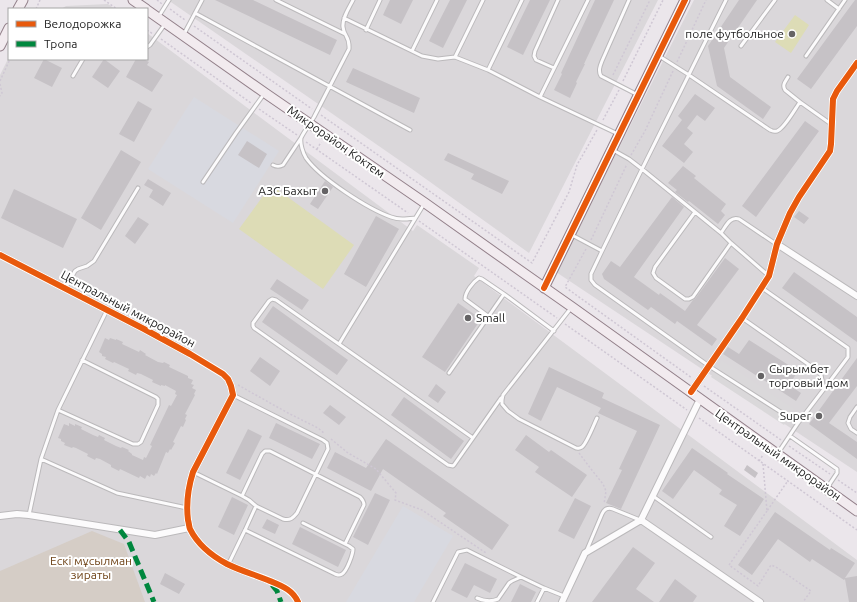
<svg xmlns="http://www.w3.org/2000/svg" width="857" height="602" viewBox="0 0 857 602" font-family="Ubuntu,sans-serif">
<rect width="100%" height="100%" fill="#ebe6eb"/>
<path fill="#dad7da" d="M168 0H658L529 253 412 169Z
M694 0H857V472L556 272Z
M108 4 115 9H61L66 6Z
M147 33 413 231 417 225 479 268 474 276 857 560V602H0V75L9 57V59H147Z"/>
<path fill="#d8d9e0" d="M194 97 279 151 233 223 148 169Z
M403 506 453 536 414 602H346Z"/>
<path fill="#d5cdc6" d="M92 531 124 544 145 602H0V571Z"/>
<path fill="#dddcb6" d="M795 15 809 25 791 53 775 42Z
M271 185 354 245 323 289 239 229Z"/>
<path fill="#dad8da" d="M722 361 794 409 784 425 711 377Z"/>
<path fill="#c6c2c6" d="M215 0H253L337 40 330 55Z
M390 0H413L401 24 383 15Z
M450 0H467L443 48 429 41Z
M530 0H550L523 55 507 47Z
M595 0H614L584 64H585L576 82 577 83 570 98 554 90 562 74 561 73Z
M739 0H757L724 48 730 77 771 107 763 119 717 86 708 46Z
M855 0H857V26L811 89 797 79Z
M44 59 62 68 52 87 34 78Z
M104 59 120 71 108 88 92 77Z
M136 59H143L149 62 147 65 163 75 152 92 137 83 126 77Z
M353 68 420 98 414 113 346 82Z
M695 94 715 108 705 121 697 115 687 128 693 133 684 144 693 152 684 163 662 146 682 120 678 116Z
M138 101 152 109 134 142 119 134Z
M805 121 819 131 756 217 742 206Z
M247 141 267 154 259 168 238 155Z
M121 150 141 162 101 230 81 218Z
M448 153 509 181 502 194 471 179 474 174 444 160Z
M683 166 696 176 694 178 726 204 721 211 725 215 718 224 689 201 688 202 675 192 677 190 668 183Z
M148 179 171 193 163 206 149 197 153 190 144 185Z
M325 181 333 187 318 209 310 204Z
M14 189 77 219 63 248 1 218Z
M672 197 684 207 634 277 659 295 660 293 685 311 693 300 695 299 725 258 739 269 697 325 717 339 712 346 677 321 675 324 651 307 648 310 604 279 602 274 611 261 620 267Z
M799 211 809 218 804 224 794 217Z
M376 216 399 229 366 287 344 274Z
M138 217 149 224 135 244 125 236Z
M794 272 857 317V342L782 288Z
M277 279 309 300 302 310 270 289Z
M458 303 481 319 445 372 422 357Z
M273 306 348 360 337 375 262 322Z
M105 338 109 340 110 338 116 340V339L123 342 122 344 139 352 140 350 146 354 145 355 158 362 163 363 164 362 170 365 169 367 188 376V378L193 380 191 384 194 385 192 388 196 390 194 394 195 395 185 414 187 415 185 419 186 420 183 427 181 426 173 442 175 443 171 450 170 449 168 453 166 452 157 474 156 473 154 476 151 474 150 477 147 475 145 479 140 476 139 478 120 469 119 471 111 467V465L100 459 96 458 95 460 87 456 88 454 76 448 73 447 72 448 64 445 65 443 61 441V439L58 438 64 424 69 426V423L75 426V424L82 427 81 429 93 435 98 437 99 435 105 438 104 440 116 446 121 448 122 447 129 450 128 451 132 454V455L143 460 144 457 146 458 152 446 150 445 169 405 171 406 177 395 175 394 176 391 165 385V386L161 385V386L152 382 153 380 141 374 137 373 136 375 128 371 129 369 114 362 113 363 105 359 106 357 102 356V354L99 352Z
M749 340 798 371 789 385 801 393 796 401 723 354 728 347 739 354Z
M260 357 280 371 270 386 250 371Z
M857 358V386L829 423 857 442V459L809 424Z
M549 367 604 393 602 398 660 425 621 509 606 503 622 470 619 469 637 431 598 413 601 408 557 387 541 421 528 414Z
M436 384 446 392 438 403 428 396Z
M404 397 464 441 451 459 391 415Z
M330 405 346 417 339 425 323 413Z
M276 423 320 444 312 459 269 438Z
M248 429 262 436 240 480 226 473Z
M526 435 549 452 551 450 587 475 572 497 535 472 539 467 515 450Z
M386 439 509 525 492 550 443 516 446 513 383 469 371 491 327 468 335 452 366 468Z
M692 448 728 473 727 474 764 499 740 536 724 526 737 505 719 494 722 490 694 470 673 499 662 491Z
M747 465 758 473 755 478 744 470Z
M375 493 390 500 368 545 353 537Z
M232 497 248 505 234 535 218 527Z
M575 498 591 506 574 539 558 531Z
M775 512 830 550 831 548 855 563 845 578 857 576V602H849L845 579 844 580 812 559 810 562 778 539 752 575 738 565Z
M267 519 279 525 275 534 262 528Z
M300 527 346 550 338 567 292 544Z
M633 547 655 563 636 589 654 602H592Z
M465 563 497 579 490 593 474 585 467 598 451 590Z
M165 573 185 584 179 594 160 584Z
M675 579 697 596 693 602H659Z
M520 584 536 592 531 602H511Z"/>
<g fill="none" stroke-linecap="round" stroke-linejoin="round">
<defs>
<path id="lane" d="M276 0 345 34
M353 0C349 8 342 18 343 27 344 37 350 36 349 49 337 72 326 94 314 117 311 122 303 133 301 138 300 144 303 153 306 158 320 178 368 209 391 217 399 220 406 219 415 218
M629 0 602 61C600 66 598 71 601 76L638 95
M827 0 839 9
M195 13 410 130
M159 16 169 0
M344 18 422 56 438 59 455 57 488 70 540 97 618 134
M366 30 380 0
M184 34 202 0
M741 46 775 0
M147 47 150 45 165 24
M412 51 437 0
M659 56 689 75 770 130C773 131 773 132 777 131 784 129 795 109 800 102L831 124
M806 56 845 0
M455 57 483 0
M554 68 536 60 534 56 535 51 558 0
M488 70 522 0
M73 76 83 59
M788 77C785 82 782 85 785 90L800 102
M540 97 588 0
M613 150 629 159 642 169 726 0
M273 165C277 167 279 167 283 165L301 138
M203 182 236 133 264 94
M695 212 655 267 653 273 656 278 685 299H689L693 297 731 243
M721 233C726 226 730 216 739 219L776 244
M572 235 602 251 642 169 721 233 731 243 769 276
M602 251 591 274V280L595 285 709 366 798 423
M762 288 848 348V357L824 389 798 423 778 453
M65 289 75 271 78 269 87 266 94 261 138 188
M272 299 276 300 473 438 454 465 453 466 448 465 254 328 253 326V323L269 301Z
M571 308 503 395 502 400V404L508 411 519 419 576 448C579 448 579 449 582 447 587 443 594 424 597 418
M488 316 465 299C465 292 473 282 479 278L482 279 504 294
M742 318 818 371 821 375 824 389
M339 344 424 204
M449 373 504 294 554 331
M233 395 323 440 327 443 328 449 297 513C293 518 290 521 283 519L256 506
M857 407 850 417 848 423 851 429 857 433
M58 410 133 444H138L141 442 158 405V399L156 397 82 360
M790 436 837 469V473L827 488
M473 438 501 398
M41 459 117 493 187 508
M193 472 242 496 262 454 265 451H270L360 497C363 500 364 502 364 505L345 544
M653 496 711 537
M29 515 41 459 58 410 107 310
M245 530 335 574C338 575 339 576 342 574 347 571 353 554 353 549L349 546 303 523
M586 552 602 514C604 509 608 507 613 509L640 520
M228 565 245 530 256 506 249 500 242 496
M477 598C484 601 491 602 498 599L509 583 512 581 521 577 544 588 564 596
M433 602 458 552 467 550 521 577
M537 602 544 588"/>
<path id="street" d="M777 244 857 296
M0 255 144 329 190 354 223 374 228 379 231 386 233 395 193 472C188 488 186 504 188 520 189 523 189 527 190 529 198 545 212 556 227 564 241 571 256 575 270 581 282 586 293 590 298 602
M691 392 742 318 769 276 777 244 790 213 799 197 830 151 831 144 833 99 837 91 857 63
M700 399 641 520 760 602
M0 516 17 514 29 515 155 535 189 528
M562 602 585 553 641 520"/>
<path id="secondary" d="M133 0 146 9
M18 9 23 0
M147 10 265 93 425 203 525 274 572 307 857 511
M0 46 9 28
M544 288 612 149 685 0"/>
</defs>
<use href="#lane" stroke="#bbb9bb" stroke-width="5"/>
<use href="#street" stroke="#bbb9bb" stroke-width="8"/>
<use href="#secondary" stroke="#93808a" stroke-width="11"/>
<path stroke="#cfc7d4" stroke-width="1.5" stroke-dasharray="2 2" stroke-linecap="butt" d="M104 0 117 9
M157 0 162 4
M36 9 40 0
M170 9 185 20
M194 26 312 109
M147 30 153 34
M161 39 251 103
M677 62 706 0
M613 75 650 0
M0 81 10 59
M623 81 663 0
M0 84 2 93 0 96
M259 109 297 135
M321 115 532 263 569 192 577 165 597 130
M603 120 619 90
M306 142 408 213
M317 149 321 142
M631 155 645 131 673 71
M419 221 557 318
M591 240 627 164
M586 249 565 287 692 378
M565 324 687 410
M238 385 288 413 318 428 325 434
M704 386 781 440
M699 418 857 530
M331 439 348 453 376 469 396 493 395 500 422 510 486 553
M789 446 830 474
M579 453 591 469 603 484 606 491 604 504
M759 461 763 455
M763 464 767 511 787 482
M838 480 857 493
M767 511 729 565 758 586 771 565 776 567 811 591 803 602"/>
<use href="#lane" stroke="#fcfbfc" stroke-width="3"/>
<use href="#street" stroke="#fcfbfc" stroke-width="6"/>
<use href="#secondary" stroke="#f2ebef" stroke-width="9"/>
<path stroke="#00873e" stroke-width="5" stroke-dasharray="10 5" stroke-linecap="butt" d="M120 530 129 542 154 602
M272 585 277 591 281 602"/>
<defs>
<path id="cycleway" d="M0 255 144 329 190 354 223 374 228 379 231 386 233 395 193 472C188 488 186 504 188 520 189 523 189 527 190 529 198 545 212 556 227 564 241 571 256 575 270 581 282 586 293 590 298 602
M544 288 612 149 685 0
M691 392 742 318 769 276 777 244 790 213 799 197 830 151 831 144 833 99 837 91 857 63"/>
</defs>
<use href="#cycleway" stroke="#fff" stroke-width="8"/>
<use href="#cycleway" stroke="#e8590c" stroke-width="6"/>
</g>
<g fill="#656365" stroke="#fff" stroke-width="1.5">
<circle cx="792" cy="34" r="4"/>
<circle cx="325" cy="191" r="4"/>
<circle cx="468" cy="318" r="4"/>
<circle cx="761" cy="376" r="4"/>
<circle cx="819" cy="416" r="4"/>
</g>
<g text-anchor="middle" stroke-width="4" stroke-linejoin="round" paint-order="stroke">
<g font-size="12" fill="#1d1d1d" stroke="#fff" text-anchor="end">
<text x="784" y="38">поле футбольное</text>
<text x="317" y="195">АЗС Бахыт</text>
<text x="476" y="322" text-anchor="start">Small</text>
<text x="769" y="373" text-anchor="start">Сырымбет<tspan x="769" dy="14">торговый дом</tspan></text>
<text x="811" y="420">Super</text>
</g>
<g font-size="12" fill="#1d1d1d" stroke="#fff">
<text transform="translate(336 142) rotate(35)" y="4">Микрорайон Коктем</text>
<text transform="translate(128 309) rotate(28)" y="4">Центральный микрорайон</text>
<text transform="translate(778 455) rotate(35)" y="4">Центральный микрорайон</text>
</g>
<g font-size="12" fill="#6f4418" stroke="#fff">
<text x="91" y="565">Ескі мұсылман<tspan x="91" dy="14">зираты</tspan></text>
</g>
</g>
<rect x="8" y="8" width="140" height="52" fill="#ffffff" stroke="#a5a5a5"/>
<rect x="16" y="21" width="20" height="6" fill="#e8590c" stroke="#a5a5a5"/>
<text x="44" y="28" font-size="12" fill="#1d1d1d">Велодорожка</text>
<rect x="16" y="41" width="20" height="6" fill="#00873e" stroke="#a5a5a5"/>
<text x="44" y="48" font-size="12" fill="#1d1d1d">Тропа</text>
</svg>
